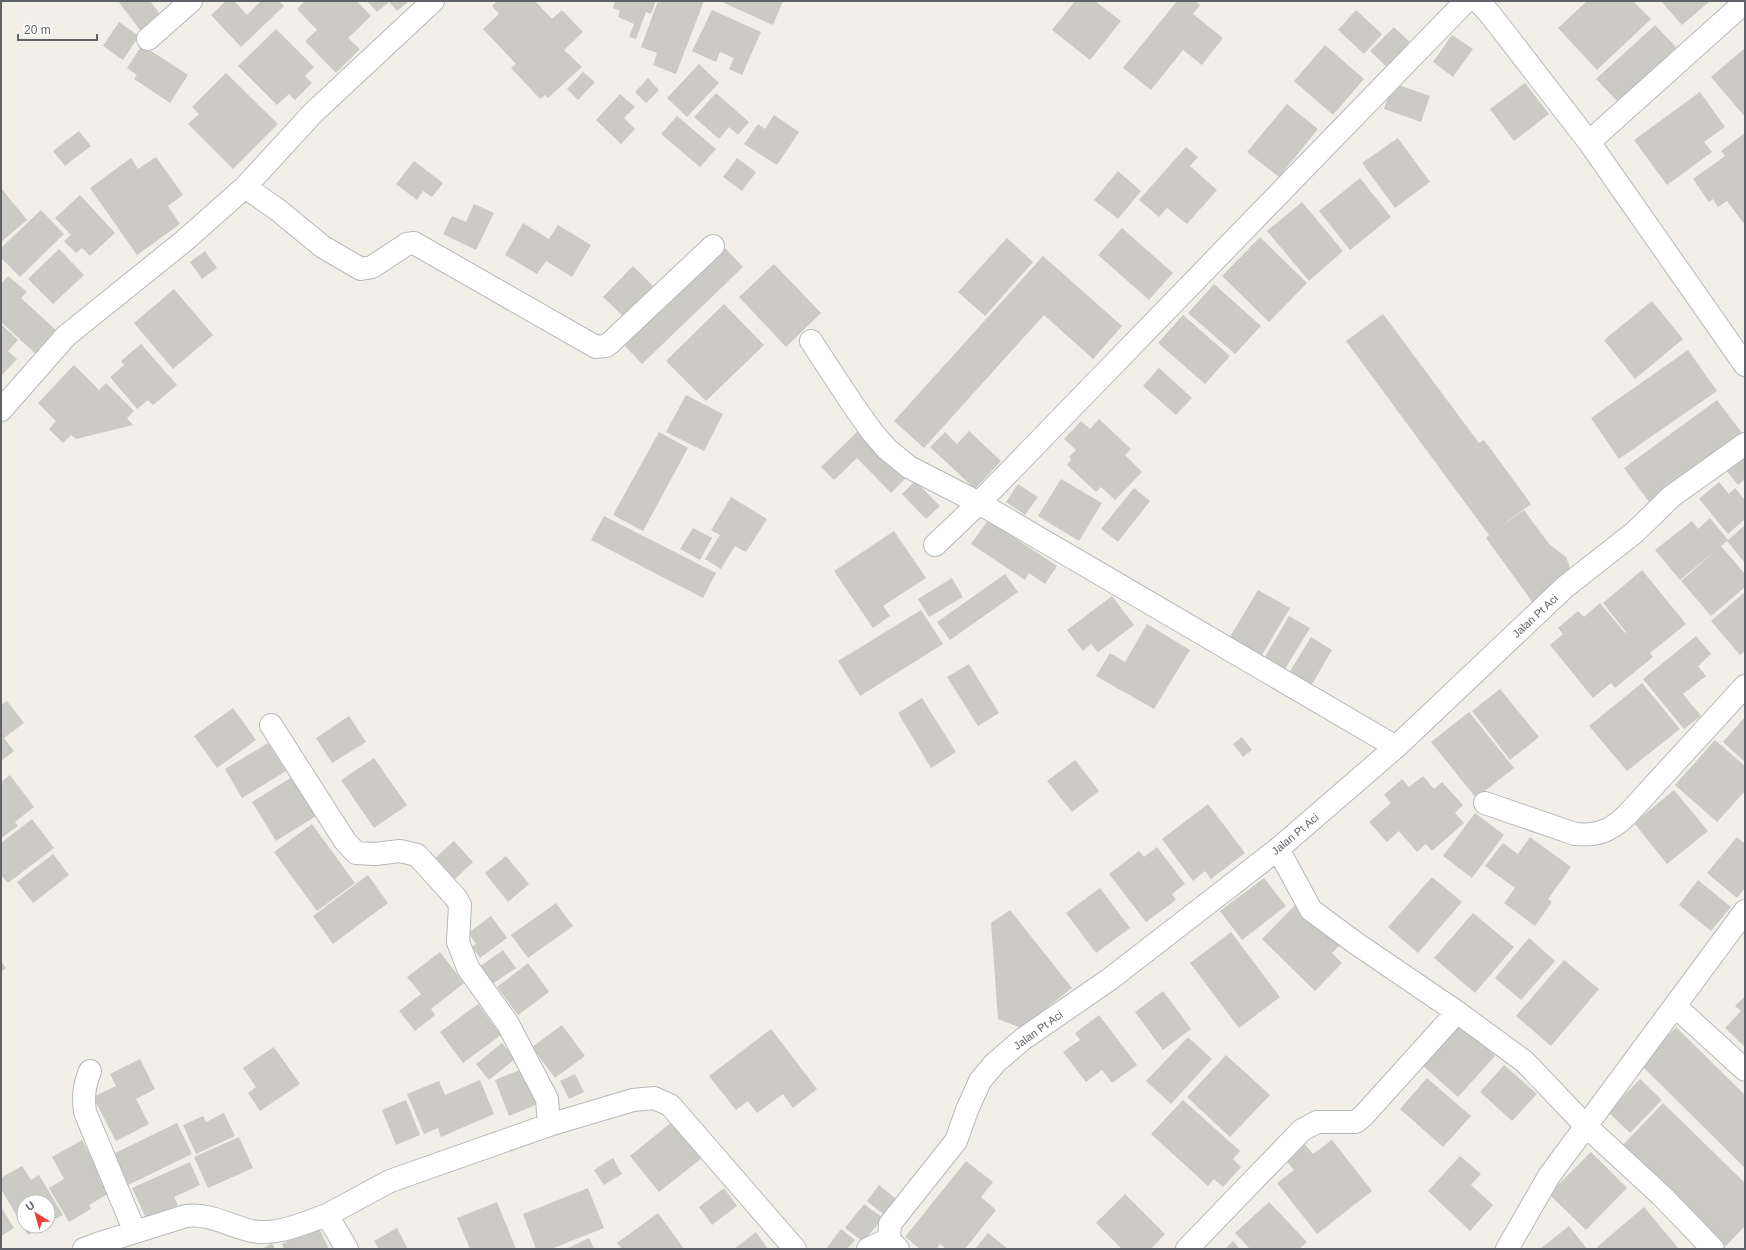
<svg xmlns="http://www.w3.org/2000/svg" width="1746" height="1250" viewBox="0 0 1746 1250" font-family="Arial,sans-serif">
<rect width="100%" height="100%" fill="#f1efe8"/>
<path fill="#cccac5" d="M118 1H150L160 14 140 30Z
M226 1H234L247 15 261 1H279L284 6 241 47 211 15Z
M305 1H357L371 16 348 38 360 49 336 73 305 41 317 30 297 9Z
M367 1H409L397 11 389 2 377 12Z
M497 1H535L552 19 562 10 583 32 564 50 582 67 548 98 545 95 540 99 511 68 516 64 483 29 499 14 492 6Z
M615 1H656L651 14 646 12 636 39 629 37 634 24 618 17 620 11 613 8Z
M658 1H704L676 74 653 65 657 53 641 47Z
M723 1H783L773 25 722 2Z
M1075 1H1095L1121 21 1090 60 1052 30Z
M1177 1H1195L1200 5 1193 14 1223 38 1202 65 1183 50 1151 90 1123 68Z
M1587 1H1633L1651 19 1597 70 1558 28Z
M1661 1H1710L1682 25Z
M712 10 761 32 742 75 729 69 734 58 720 52 716 62 692 51Z
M1356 10 1382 34 1364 54 1338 30Z
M119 22 139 36 123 60 103 46Z
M1655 25 1677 48 1618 102 1596 79Z
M1394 27 1413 45 1389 69 1370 51Z
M276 29 314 67 305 76 312 83 295 100 289 94 277 105 238 66Z
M1452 35 1473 49 1453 77 1433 62Z
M142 45 188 75 170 103 134 79 137 75 127 68Z
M1325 45 1364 79 1333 115 1294 81Z
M1745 48V117L1711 77Z
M699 64 719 83 687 117 667 98Z
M583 72 595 82 578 100 567 89Z
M226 73 278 124 233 169 188 124 199 114 192 107Z
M648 78 659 90 646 103 635 92Z
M1393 83 1430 96 1421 122 1384 109Z
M1525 83 1549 114 1514 141 1490 109Z
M1700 92 1725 127 1704 142 1712 152 1667 185 1634 140Z
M716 93 749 122 738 135 729 127 719 139 694 117Z
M620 94 635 107 624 118 635 129 621 144 596 120Z
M1287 104 1318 129 1279 177 1247 152Z
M774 115 799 132 777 165 744 144 758 124 765 129Z
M677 116 716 149 700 167 661 134Z
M79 131 91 146 65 166 53 151Z
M1745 133V225L1727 201 1718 207 1713 199 1709 202 1693 179 1725 156 1721 151Z
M1398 138 1430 182 1395 208 1362 163Z
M1186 147 1198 157 1190 166 1217 190 1187 224 1167 208 1159 217 1139 200Z
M156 157 183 195 168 206 180 224 137 255 90 188 131 158 138 169Z
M737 158 756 172 742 191 723 177Z
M414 161 443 183 432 197 423 191 417 200 396 184Z
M1118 171 1141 191 1118 219 1094 200Z
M1360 178 1391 217 1350 250 1319 211Z
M1 188 27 220 1 242Z
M80 195 115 233 90 256 82 248 76 253 64 241 71 235 55 218Z
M1302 202 1343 251 1309 281 1267 231Z
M474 204 494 213 476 250 443 234 452 216 466 222Z
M41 210 64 234 20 277 1 258V248Z
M523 223 549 239 558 225 591 245 572 277 546 261 537 274 505 255Z
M1122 228 1173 273 1149 300 1098 255Z
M1260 237 1307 283 1269 322 1222 276Z
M1007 238 1033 262 985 316 958 292Z
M725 248 743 267 642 364 624 345Z
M59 249 84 275 53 304 28 279Z
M205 251 217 268 202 279 190 262Z
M1043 256 1122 326 1093 359 1044 315 924 448 894 421Z
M774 264 821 313 786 347 739 297Z
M633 266 653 286 623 316 603 297Z
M8 276 27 292 21 298 59 333 38 356 1 322V284Z
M1214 284 1261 326 1235 354 1188 313Z
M174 289 213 335 173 369 134 323Z
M1652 301 1683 339 1635 379 1604 340Z
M724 304 764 345 706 401 666 361Z
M1383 314 1479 443 1484 440 1531 504 1492 533 1524 510 1549 544 1566 557 1574 578 1536 607 1486 538 1489 535 1346 341Z
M1183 315 1230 356 1205 384 1158 343Z
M1 324 18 340 8 351 17 359 1 376Z
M141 344 177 385 153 405 148 400 137 409 110 377 124 365 121 361Z
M1688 350 1717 391 1619 459 1591 418Z
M74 365 99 390 106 383 134 411 127 418 133 425 76 439 71 435 63 443 49 429 56 421 38 403Z
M1159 368 1192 398 1176 415 1143 386Z
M686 395 723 414 704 451 666 432Z
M1717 400 1742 433 1649 502 1624 468Z
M1099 419 1131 449 1125 455 1142 472 1115 500 1101 487 1096 492 1067 465 1071 460 1069 457 1076 450 1064 439 1081 421 1090 429Z
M860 429 906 478 891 493 857 458 834 480 821 467Z
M969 431 1001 461 975 489 930 447 945 432 957 444Z
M659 432 688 448 643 531 613 515Z
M1745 453V479L1738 485 1725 469Z
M1061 479 1102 503 1079 541 1038 516Z
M915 481 940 506 926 519 902 494Z
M1719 482 1729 494 1735 488 1745 500V519L1728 534 1699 499Z
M1018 484 1038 497 1025 515 1006 502Z
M1134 488 1150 501 1118 542 1101 529Z
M731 497 767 519 746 552 735 546 721 569 705 559 720 535 711 530Z
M604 516 716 573 703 598 591 540Z
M1710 518 1728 540 1745 525V563L1727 541 1721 546 1745 574V587L1711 616 1681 581 1720 547 1680 580 1655 550 1692 521 1698 529Z
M988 520 1057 566 1045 584 1029 573 1025 580 971 544Z
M693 528 712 538 700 560 680 549Z
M894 531 926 578 883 606 890 616 873 628 834 571Z
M1642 570 1686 624 1650 653 1653 657 1615 688 1611 683 1593 698 1550 645 1563 634 1558 628 1578 611 1584 617 1600 603 1625 633 1626 632 1603 603Z
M1005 574 1018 592 950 640 937 622Z
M952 578 963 597 929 617 918 599Z
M1258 590 1290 608 1262 655 1230 637Z
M1745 592V651L1740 655 1711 621Z
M1112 596 1134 625 1098 652 1091 644 1083 651 1067 630Z
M921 610 943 644 860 696 838 661Z
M1289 616 1310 628 1285 669 1265 657Z
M1147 624 1190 650 1154 709 1096 676 1110 653 1125 662Z
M1696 636 1711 654 1698 666 1706 676 1683 694 1701 716 1684 729 1643 679Z
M1311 637 1332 650 1311 686 1289 673Z
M969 664 999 713 978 726 947 677Z
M1642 683 1680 729 1627 771 1589 726Z
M1500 689 1539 737 1510 760 1472 711Z
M922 698 956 752 931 768 898 713Z
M7 701 24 723 4 738 14 751 1 761V705Z
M233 708 256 740 217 768 194 736Z
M1469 712 1514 768 1476 798 1431 742Z
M349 716 366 742 332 763 316 738Z
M1745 717V762L1723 742Z
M1242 737 1252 750 1243 757 1233 744Z
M1715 740 1745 766V791L1717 822 1675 785Z
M268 743 286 771 242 798 225 769Z
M374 758 407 805 374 828 341 780Z
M1075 760 1099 791 1072 812 1047 781Z
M10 775 34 807 15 822 18 826 1 838V782Z
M1423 776 1434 789 1442 782 1463 805 1455 813 1464 823 1432 851 1426 844 1417 852 1399 831 1387 842 1369 822 1391 803 1384 795 1402 779 1409 787Z
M292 777 316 816 276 841 252 802Z
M1674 790 1708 831 1667 864 1634 823Z
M1208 804 1245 853 1211 879 1205 871 1193 881 1162 839Z
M1475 813 1504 835 1472 878 1443 856Z
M32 819 54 848 8 883 1 875V843Z
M312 824 355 883 317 911 274 852Z
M1530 837 1571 867 1548 899 1552 902 1535 926 1504 903 1515 888 1485 866 1503 843 1518 854Z
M1737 837 1745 844V888L1737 898 1707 873Z
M454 841 473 862 455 879 435 858Z
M1157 847 1185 884 1172 894 1176 900 1146 922 1109 874 1139 851 1144 857Z
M53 854 69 875 33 903 17 882Z
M506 856 529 884 508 902 485 873Z
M368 875 388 903 333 944 313 916Z
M1432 877 1462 902 1418 953 1388 927Z
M1264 878 1286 906 1242 940 1220 911Z
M1698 880 1731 907 1711 931 1679 905Z
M1100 888 1130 928 1096 953 1066 913Z
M1298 902 1341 944 1332 953 1342 963 1315 991 1262 939Z
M556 903 573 926 528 958 511 935Z
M1010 910 1072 988 1021 1028 998 1019 991 923Z
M1473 913 1514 947 1475 993 1434 958Z
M491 916 507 938 480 958 472 947 476 944 468 933Z
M1231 932 1280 997 1239 1028 1190 963Z
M1529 938 1555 961 1521 1000 1495 978Z
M503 950 516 968 488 987 475 970Z
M440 952 464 983 431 1009 435 1015 415 1031 399 1011 421 994 407 977Z
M1564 960 1599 989 1551 1046 1516 1016Z
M1 961 6 968 1 972Z
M528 963 549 992 518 1015 497 987Z
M1163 991 1191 1029 1163 1050 1135 1012Z
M1745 996V1047L1725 1028 1741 1011 1735 1006Z
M478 1004 501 1035 463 1063 440 1032Z
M1099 1015 1137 1065 1112 1083 1102 1070 1086 1082 1063 1052 1080 1040 1075 1033Z
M1459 1023 1495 1056 1458 1097 1421 1064Z
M562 1025 585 1056 555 1078 532 1047Z
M1676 1027 1745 1095V1168L1640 1064Z
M771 1029 817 1089 793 1108 783 1094 757 1113 748 1101 736 1110 709 1076Z
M1188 1037 1212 1059 1171 1104 1146 1081Z
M502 1043 515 1059 489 1080 476 1064Z
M274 1047 300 1084 260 1111 248 1093 256 1087 243 1068Z
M1226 1055 1270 1095 1230 1137 1187 1097Z
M140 1059 155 1089 136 1099 149 1124 116 1141 93 1097 116 1086 110 1074Z
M1504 1065 1537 1094 1512 1121 1480 1092Z
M529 1066 543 1102 509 1116 495 1080Z
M575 1074 584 1092 569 1099 560 1081Z
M1427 1078 1471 1116 1443 1147 1400 1109Z
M1640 1079 1662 1100 1630 1133 1608 1112Z
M480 1080 494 1114 441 1137 438 1128 424 1134 407 1094 439 1081 445 1095Z
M406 1100 420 1135 396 1145 382 1110Z
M1183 1100 1240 1151 1233 1159 1241 1167 1223 1187 1214 1179 1208 1186 1151 1134Z
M1663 1103 1745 1183V1226L1726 1246 1623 1145Z
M224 1113 235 1136 196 1154 183 1125 203 1116 206 1122Z
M673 1121 702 1158 659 1192 630 1156Z
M177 1123 192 1154 128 1185 113 1154Z
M239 1137 253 1168 208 1188 194 1157Z
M82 1140 111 1192 89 1205 91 1209 69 1222 49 1188 64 1179 52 1157Z
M1332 1140 1372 1191 1317 1234 1277 1183 1294 1170 1284 1158 1304 1143 1313 1154Z
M1591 1152 1627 1188 1586 1230 1549 1194Z
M1460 1156 1481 1174 1471 1185 1493 1205 1470 1231 1428 1191Z
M613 1158 622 1174 604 1185 594 1170Z
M966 1161 993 1182 981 1197 996 1210 965 1249H946L940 1244 936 1249H920L905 1237Z
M190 1162 200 1185 174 1197 178 1205 147 1220 132 1188Z
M22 1166 31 1180 39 1175 63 1215 48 1223V1202H24V1226H44L28 1235 1 1189V1178Z
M879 1185 902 1204 889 1219 867 1201Z
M588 1188 604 1228 551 1249H536L523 1214Z
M724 1188 737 1206 712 1225 699 1207Z
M1125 1194 1165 1234 1151 1249H1122L1096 1223Z
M497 1202 516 1249H470L457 1218Z
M1269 1202 1307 1242 1299 1249H1250L1235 1233Z
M864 1204 883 1218 863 1242 845 1228Z
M1 1207 14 1228 1 1236Z
M1644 1207 1679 1249H1598L1597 1247Z
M658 1213 684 1249H622L617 1243Z
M318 1226 329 1249H284L282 1244Z
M1569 1226 1587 1249H1540Z
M397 1228 408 1249H379L374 1241Z
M841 1229 855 1240 847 1249H826Z
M756 1232 768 1249H734Z
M988 1233 1008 1249H975Z
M589 1238 594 1249H566Z
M1233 1241 1240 1249H1225Z
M272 1243 275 1249H262Z"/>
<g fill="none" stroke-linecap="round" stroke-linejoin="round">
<defs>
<path id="street" d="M148 39 191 1
M1589 142 1745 2
M245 187 278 210 323 247 361 269 372 267 407 244 414 243 596 347 606 346 610 343 713 246
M811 341 853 405 873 433 887 449 909 467 979 503 1396 747
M1 410 66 336 184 241 245 187 313 113 433 1
M935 545 979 503 1466 1
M271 725 345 841 356 853 375 854 400 851 417 855 456 898 460 905 458 942 468 968 508 1024 547 1099 549 1125
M1485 803 1575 834C1598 836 1610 831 1626 816L1745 686
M1278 849 1311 910 1357 944 1457 1012 1525 1062 1586 1126 1662 1196 1713 1249
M1675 1006 1745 1070
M90 1071C84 1086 83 1097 85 1112L135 1232
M327 1215 390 1181 549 1125 633 1100 654 1098 670 1105 795 1249
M84 1249 100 1243 186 1216C210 1213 229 1226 252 1231 277 1236 304 1223 327 1215L347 1249
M868 1249 889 1239
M898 1249 889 1239 890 1224 956 1141 967 1110 980 1081 995 1063 1023 1039 1110 979 1278 849 1396 747 1565 587 1635 532 1672 496 1745 444
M1187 1249 1302 1130 1317 1122H1356L1364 1115 1457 1012
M1507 1249 1549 1176 1745 911"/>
<path id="secondary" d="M1478 1 1490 14 1589 142 1745 365"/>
</defs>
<use href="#street" stroke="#b5b8bc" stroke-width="24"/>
<use href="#secondary" stroke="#b6babf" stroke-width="24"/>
<use href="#street" stroke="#fff" stroke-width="22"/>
<use href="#secondary" stroke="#fff" stroke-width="22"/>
</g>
<g text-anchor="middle" stroke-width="4" stroke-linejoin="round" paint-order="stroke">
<g font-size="11" fill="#5f6368" stroke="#fff">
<text transform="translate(1535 616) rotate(-43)" y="4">Jalan Pt Aci</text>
<text transform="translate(1295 834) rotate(-40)" y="4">Jalan Pt Aci</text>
<text transform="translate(1038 1030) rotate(-36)" y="4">Jalan Pt Aci</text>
</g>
</g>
<rect width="1746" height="1250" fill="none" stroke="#5f6368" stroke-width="4"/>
<g transform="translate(36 1214) rotate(323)"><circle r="19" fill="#ffffff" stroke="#bfc1c3"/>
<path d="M0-3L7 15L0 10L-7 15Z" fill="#ea4335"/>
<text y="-6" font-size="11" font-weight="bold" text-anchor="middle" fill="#5f6368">U</text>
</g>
<path d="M18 34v6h79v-6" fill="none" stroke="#5f6368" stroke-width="2"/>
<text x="24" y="34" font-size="12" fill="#5f6368" stroke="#ffffff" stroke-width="3" paint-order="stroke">20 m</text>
</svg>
